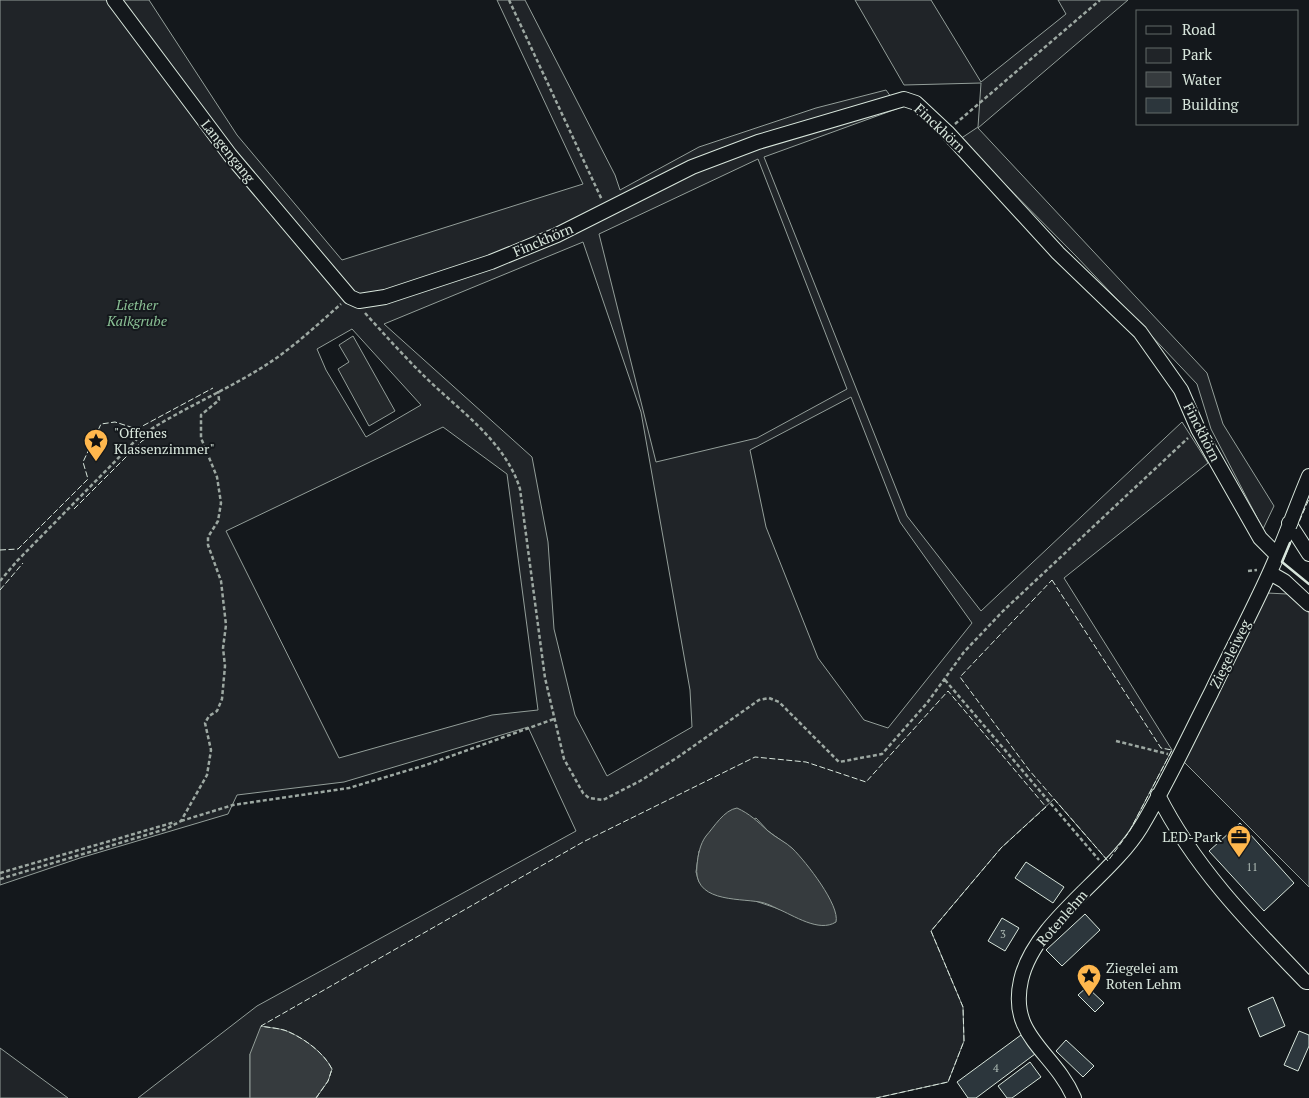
<svg xmlns="http://www.w3.org/2000/svg" width="1309" height="1098" viewBox="0 0 1309 1098" font-family="'PT Serif',serif">
<rect width="100%" height="100%" fill="#14181c"/>
<path fill="#202428" stroke="#939e99" fill-rule="evenodd" d="M0 0H149L237 135 342 260 583 184 497 0H525L615 175 620 190 699 147 816 108 886 90 899 108 764 157 907 516 981 611 1182 422 1208 463 1064 578 1172 750 1129 832 1108 861 1054 799 1001 848 931 931 963 1007 964 1041 948 1082 876 1098H316L328 1081 332 1069 250 1054V1098H138L257 1006 576 831 528 727 344 782 237 795 228 814 80 858 0 885ZM758 159 847 389 757 438 656 462 599 234ZM583 242 641 412 690 690 692 727 607 776 575 715 554 629 548 542 532 457 384 324ZM352 329 421 405 366 437 326 370 317 349ZM851 397 900 522 972 623 888 728 864 720 818 658 766 527 750 450ZM443 427 507 474 538 710 492 715 339 758 226 531ZM756 818 768 831 793 849 779 909 699 882 696 872 699 851Z
M855 0H931L981 82 1066 14 1058 0H1128L978 128 1207 373 1223 424 1274 506 1263 529 1211 429 1197 384 1076 256 960 139 978 127 981 83 904 85Z
M1267 593 1287 594 1309 613V887L1183 761Z
M0 1048 68 1098H0Z"/>
<path fill="#24282b" stroke="#939e99" d="M353 336 395 411 369 426 338 369 349 362 339 345Z"/>
<path fill="#363b3e" stroke="#939e99" d="M737 808C750 814 757 821 768 831 776 838 786 842 793 849 806 862 840 905 836 922 819 933 793 915 778 909 772 906 766 903 760 902 736 898 692 902 697 865 698 855 700 844 706 836 714 827 724 810 737 808Z
M261 1026C270 1028 281 1028 289 1032 305 1039 324 1053 332 1069L328 1081 316 1098H250V1054Z"/>
<path fill="#2c363c" stroke="#d8e6dc" d="M1240 823 1294 883 1264 911 1209 851Z
M1026 862 1064 887 1053 903 1015 878Z
M1085 914 1100 930 1062 966 1046 950Z
M1002 918 1019 928 1005 951 988 941Z
M1087 987 1104 1003 1095 1012 1078 995Z
M1273 997 1285 1026 1260 1037 1248 1008Z
M1299 1031 1309 1035V1046L1298 1071 1284 1065Z
M1021 1035 1035 1054 976 1098H968L957 1082Z
M1066 1040 1094 1066 1083 1077 1056 1051Z
M1030 1062 1041 1077 1012 1098H1007L998 1086Z"/>
<g fill="none" stroke-linecap="round" stroke-linejoin="round">
<defs>
<path id="minor" d="M114 0 230 155 350 297 359 301 385 297 491 262 557 235 692 167 758 142 904 99 916 103 947 132 1058 253 1140 332 1181 390 1198 429 1260 538 1277 555
M1289 523 1309 554
M1270 573 1284 581 1309 604
M1158 795C1194 867 1250 924 1306 982H1309
M1074 1098C1054 1051 1008 1037 1021 980 1034 922 1110 878 1141 827 1167 784 1188 738 1211 693 1230 653 1251 614 1269 574 1284 542 1295 509 1309 476"/>
</defs>
<use href="#minor" stroke="#d8e6dc" stroke-width="16"/>
<path stroke="#9da8a2" stroke-width="2.5" stroke-dasharray="4 2.5" stroke-linecap="butt" d="M509 0 602 200
M955 124 1100 0
M365 313C384 334 403 355 422 374 457 409 505 440 520 489L545 678 564 759 583 793 589 798 603 800 640 781 678 757 759 700 769 698 779 702 839 762 882 754 927 703 964 652 1003 611 1188 438
M1248 571 1257 570
M0 581 17 561 139 437C180 409 228 390 269 363 295 346 318 324 341 304
M945 680 1099 860
M1116 741 1168 754
M181 821 233 805 349 788 426 765 554 719
M0 873 175 822
M0 879 166 829 181 821 207 775 211 750 205 723 209 716 217 711 222 699 225 666 223 648 226 625 221 581 208 545V537L218 521 221 503 217 477 201 438V415L219 400 218 391"/>
<use href="#minor" stroke="#14181c" stroke-width="14"/>
<path stroke="#d8e6dc" stroke-width="1" stroke-dasharray="6 2.5" stroke-linecap="butt" d="M74 509 142 441 161 429
M1296 529 1309 499
M0 550 18 549 88 479 83 462 101 424 115 422 137 429 213 388
M1052 580 1161 748 1172 750 1129 832 1108 861 1029 770 960 677Z
M0 590 23 563
M316 1098 328 1081 332 1069C324 1053 305 1039 289 1032 281 1028 270 1028 261 1026L583 842 755 757 806 762 866 782 948 691 1046 807 1001 848 931 931 963 1007 964 1041 948 1082 876 1098"/>
<path stroke="#d8e6dc" stroke-width="2.5" d="M1290 543 1282 562 1309 584"/>
</g>
<defs>
<symbol id="sight-pin" viewBox="-11 -11 22 30"><path d="M0 17L-7.5 6A9.5 9.5 0 1 1 7.5 6Z" fill="#ffb74d" stroke="#14181c"/><path d="M0-6L1.8-2.2L6-1.7L2.9 1.2L3.7 5.4L0 3.3L-3.7 5.4L-2.9 1.2L-6-1.7L-1.8-2.2Z" fill="#111"/></symbol>
<symbol id="office-pin" viewBox="-11 -11 22 30"><path d="M0 17L-7.5 6A9.5 9.5 0 1 1 7.5 6Z" fill="#ffb74d" stroke="#14181c"/><path d="M-6-3h4V-5.5h4V-3h4V5H-6ZM-1-4.5V-3h2v-1.5ZM-6 0V1H6V0Z" fill="#111"/></symbol>
</defs>
<g fill-rule="evenodd">
<use href="#sight-pin" x="82" y="427" width="28" height="38"/>
<use href="#office-pin" x="1225" y="823" width="28" height="38"/>
<use href="#sight-pin" x="1075" y="962" width="28" height="38"/>
</g>
<g text-anchor="middle" stroke-width="4" stroke-linejoin="round" paint-order="stroke">
<g font-size="11" fill="#adbab4">
<text x="1252" y="871">11</text>
<text x="1003" y="938">3</text>
<text x="996" y="1072">4</text>
</g>
<g font-size="14" fill="#d8e6dc" stroke="#14181c">
<text transform="translate(940 128) rotate(43)" y="5">Finckhörn</text>
<text transform="translate(228 151) rotate(51)" y="5">Langengang</text>
<text transform="translate(543 240) rotate(-23)" y="5">Finckhörn</text>
<text transform="translate(1202 432) rotate(63)" y="5">Finckhörn</text>
<text transform="translate(1230 654) rotate(-64)" y="5">Ziegeleiweg</text>
<text transform="translate(1062 918) rotate(-49)" y="5">Rotenlehm</text>
</g>
<g font-size="14" font-style="italic" fill="#8ac095" stroke="#14181c">
<text x="137" y="310">Liether<tspan x="137" dy="16">Kalkgrube</tspan></text>
</g>
<g font-size="14" fill="#d8e6dc" stroke="#14181c" text-anchor="start">
<text x="114" y="438">"Offenes<tspan x="114" dy="16">Klassenzimmer"</tspan></text>
<text x="1222" y="842" text-anchor="end">LED-Park</text>
<text x="1106" y="973">Ziegelei am<tspan x="1106" dy="16">Roten Lehm</tspan></text>
</g>
</g>
<rect x="1136" y="10" width="162" height="115" fill="#14181c" stroke="#626a69"/>
<rect x="1146" y="26" width="25" height="8" fill="#14181c" stroke="#626a69"/>
<text x="1182" y="35" font-size="15" fill="#d8e6dc">Road</text>
<rect x="1146" y="48" width="25" height="15" fill="#202428" stroke="#626a69"/>
<text x="1182" y="60" font-size="15" fill="#d8e6dc">Park</text>
<rect x="1146" y="72" width="25" height="15" fill="#363b3e" stroke="#626a69"/>
<text x="1182" y="85" font-size="15" fill="#d8e6dc">Water</text>
<rect x="1146" y="98" width="25" height="15" fill="#2c363c" stroke="#626a69"/>
<text x="1182" y="110" font-size="15" fill="#d8e6dc">Building</text>
</svg>
